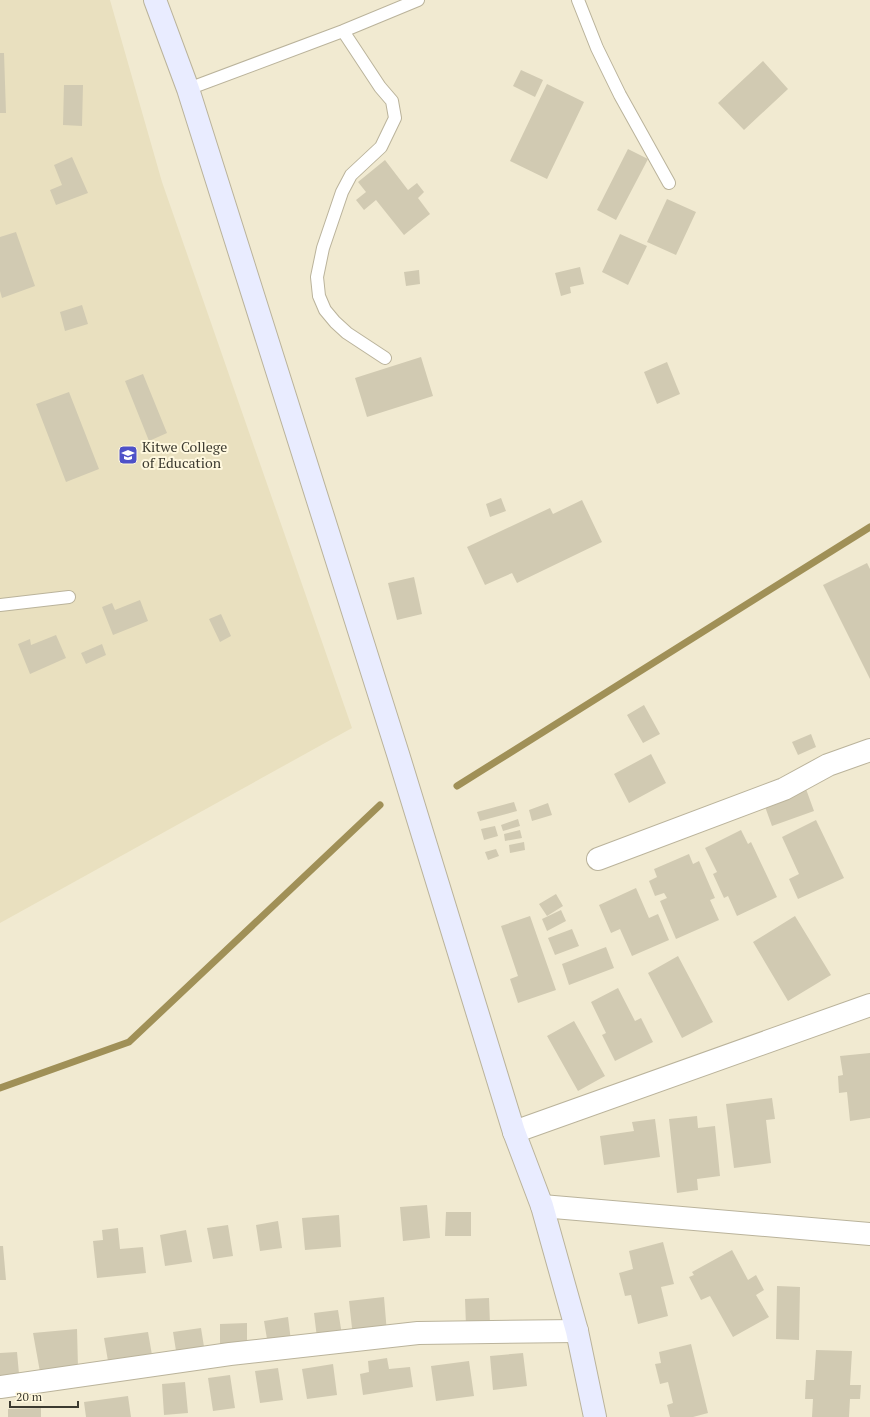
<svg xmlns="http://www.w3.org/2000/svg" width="870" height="1417" viewBox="0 0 870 1417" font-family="'PT Serif',serif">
<rect width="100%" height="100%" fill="#f1ead1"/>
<path fill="#e9e0bf" d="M0 0H110L162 182 352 728 0 923Z"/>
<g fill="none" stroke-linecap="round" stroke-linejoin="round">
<path stroke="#a09057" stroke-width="7" d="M457 786 870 527
M0 1088 129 1042 380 805"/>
</g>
<path fill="#d1cab2" d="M0 53H4L6 113H0Z
M763 61 788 89 744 130 718 103Z
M521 70 543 80 535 97 513 86Z
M547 84 584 102 547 179 510 161Z
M64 85H83L82 126 63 125Z
M628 149 648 159 616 220 597 210Z
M72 157 88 193 56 205 50 190 62 185 54 165Z
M385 160 408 190 417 183 424 192 418 198 430 214 404 235 376 200 364 210 356 200 366 192 358 182Z
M667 199 696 212 676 255 647 242Z
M16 232 35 286 2 298 0 291V237Z
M620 234 647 246 628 285 602 272Z
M580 267 584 284 570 287 571 293 561 296 555 273Z
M419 270 420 284 406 286 404 272Z
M82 305 88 324 65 331 60 312Z
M421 357 433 396 367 417 355 378Z
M667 362 680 394 657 404 644 372Z
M143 374 167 433 149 441 125 381Z
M69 392 99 469 66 482 36 404Z
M501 498 506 511 490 517 486 504Z
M582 500 602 542 517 583 512 573 485 585 467 547 550 508 553 514Z
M867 563 870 569V679L823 585Z
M414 577 422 614 397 620 388 583Z
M140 600 148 621 113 635 102 607 112 603 115 610Z
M221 614 231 636 220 642 209 619Z
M56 635 66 658 30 674 18 644 30 639 31 645Z
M102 644 106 655 86 664 81 653Z
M644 705 660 734 643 743 627 715Z
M811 734 816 747 798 755 792 742Z
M651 754 666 783 629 803 614 774Z
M806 789 814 811 772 826 764 804Z
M514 802 517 811 480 821 477 812Z
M548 803 552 815 532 821 529 810Z
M518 819 520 826 503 831 501 825Z
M816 820 844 878 798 899 789 879 799 874 782 837Z
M495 826 498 836 484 840 481 829Z
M520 830 522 838 505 841 504 834Z
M741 830 748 844 751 842 777 897 737 916 728 896 724 898 713 874 717 872 705 848Z
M524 842 525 850 510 853 509 845Z
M496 849 499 856 488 860 485 852Z
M689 854 693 864 699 861 715 898 710 900 719 920 676 939 660 901 667 898 664 893 655 896 649 881 657 877 654 869Z
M636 888 649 918 658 914 669 940 632 956 620 929 611 933 599 905Z
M556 894 563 906 547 916 539 904Z
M561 910 566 921 547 931 542 919Z
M530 916 556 990 518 1003 510 979 518 976 501 926Z
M795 916 831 975 788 1001 753 942Z
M572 929 579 946 555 955 548 938Z
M606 947 614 968 569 985 562 964Z
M678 956 713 1022 682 1038 648 973Z
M618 988 635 1021 641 1018 653 1042 615 1061 602 1035 606 1033 591 1002Z
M574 1021 605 1076 578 1091 547 1036Z
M870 1053V1118L850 1121 847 1092 839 1093 838 1076 843 1075 840 1056Z
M772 1098 775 1119 766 1120 771 1163 734 1168 726 1104Z
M697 1116 698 1128 715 1126 720 1176 697 1179 698 1190 677 1193 669 1119Z
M655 1119 660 1157 604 1165 600 1136 634 1131 632 1122Z
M427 1205 430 1238 403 1241 400 1207Z
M446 1212H471V1236H445Z
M339 1215 341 1247 305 1250 302 1218Z
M278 1221 282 1248 260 1251 256 1225Z
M228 1225 233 1256 213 1259 207 1228Z
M118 1228 120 1249 143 1247 146 1273 97 1278 93 1241 103 1240 102 1230Z
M186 1230 192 1262 165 1266 160 1235Z
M663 1242 674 1284 661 1287 668 1316 638 1324 631 1295 625 1296 619 1273 633 1269 629 1251Z
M0 1246H3L6 1280H0Z
M732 1250 748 1280 756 1275 764 1290 756 1295 769 1317 733 1337 710 1296 701 1300 689 1277 694 1275 692 1272Z
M777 1286 800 1287 799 1340 776 1339Z
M384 1297 387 1333 353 1337 349 1301Z
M489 1298 490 1324 466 1326 465 1299Z
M338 1310 342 1335 317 1338 314 1313Z
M288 1317 291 1341 268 1345 264 1321Z
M247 1323V1344L220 1345V1324Z
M201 1328 205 1353 177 1357 173 1332Z
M77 1329 78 1368 40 1372 33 1333Z
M148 1332 152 1355 108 1361 104 1338Z
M691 1344 708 1413 693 1417H670L667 1405 673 1403 668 1382 660 1384 655 1364 661 1363 659 1352Z
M816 1350 852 1351 850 1385H861L860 1399H850L849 1417H812L813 1399H805L806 1380H814Z
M17 1352 19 1374 0 1376V1353Z
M523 1353 527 1386 493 1390 490 1356Z
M387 1358 389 1369 410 1367 413 1387 363 1395 360 1374 369 1372 368 1361Z
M469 1361 474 1396 436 1401 431 1366Z
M333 1364 337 1395 307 1399 302 1369Z
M278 1368 283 1400 260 1403 255 1371Z
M230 1375 235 1408 213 1411 208 1378Z
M185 1382 188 1413 164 1415 162 1384Z
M128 1396 131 1417H86L84 1402Z
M41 1408V1417H8V1409Z"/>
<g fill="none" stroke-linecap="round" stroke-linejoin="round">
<defs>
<path id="lane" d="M578 0 597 48 620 95 669 183
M343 31 380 87 392 101 395 118 381 147 351 175 342 192 323 248 317 277 319 296 325 310 335 322 347 333 385 358
M188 89 343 31 418 0
M0 605 69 597"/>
<path id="street" d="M598 859 784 789 828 765 870 750
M514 1132 870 1005
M542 1206 870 1234
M0 1387 230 1354 418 1333 577 1331"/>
<path id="secondary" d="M155 0 188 89 398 754 514 1132 542 1206 577 1331 595 1417"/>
</defs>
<use href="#lane" stroke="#bab39b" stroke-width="14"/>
<use href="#street" stroke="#bab39b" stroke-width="24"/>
<use href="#secondary" stroke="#bab39b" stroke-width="24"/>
<use href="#lane" stroke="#fff" stroke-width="12"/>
<use href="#street" stroke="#fff" stroke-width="22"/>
<use href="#secondary" stroke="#e9ecff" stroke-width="22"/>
</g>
<defs>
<symbol id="university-square" viewBox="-11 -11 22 22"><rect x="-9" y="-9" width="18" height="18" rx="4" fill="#4e51c8" stroke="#fff8de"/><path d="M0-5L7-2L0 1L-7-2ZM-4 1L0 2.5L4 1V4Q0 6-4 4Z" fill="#fff"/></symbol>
</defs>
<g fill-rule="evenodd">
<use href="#university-square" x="117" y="444" width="22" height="22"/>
</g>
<g text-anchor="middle" stroke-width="4" stroke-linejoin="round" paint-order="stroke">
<g font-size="14" fill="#3c3a30" stroke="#fff8de" text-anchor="start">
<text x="142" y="452">Kitwe College<tspan x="142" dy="16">of Education</tspan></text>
</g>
</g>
<path d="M10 1401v6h68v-6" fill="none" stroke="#3c3a30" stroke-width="2"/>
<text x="16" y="1401" font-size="12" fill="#3c3a30" stroke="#fff8de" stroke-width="3" paint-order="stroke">20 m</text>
</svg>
